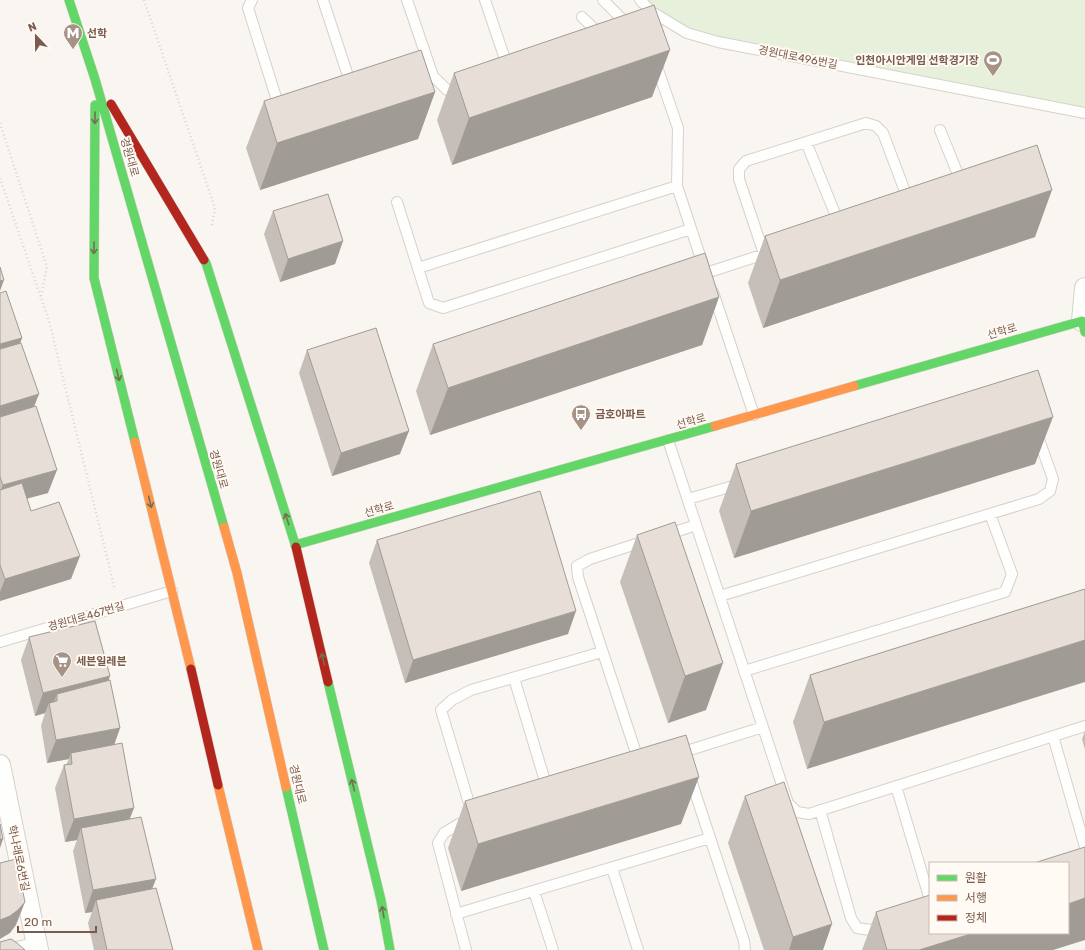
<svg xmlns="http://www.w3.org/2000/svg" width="1085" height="950" viewBox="0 0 1085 950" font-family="Rubik,'Noto Sans KR',sans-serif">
<rect width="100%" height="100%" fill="#f9f5f0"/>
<path fill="#e7f0db" d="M640 0H1085V113L687 33Z"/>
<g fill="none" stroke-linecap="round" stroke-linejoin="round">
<defs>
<path id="lane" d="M252 0 248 8 280 110
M323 0 351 85
M407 0 433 76 447 90 461 88
M485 0 508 68
M603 0 629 26
M640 0 652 12 687 33 718 42 1085 113
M582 17 602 36
M656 64 678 128 677 186 704 268
M940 130 957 172 958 184
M806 142 840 226
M397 202 429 303 443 308 691 229
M764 254 739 179V169L746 161 866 123 876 126 883 133 909 202
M418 268 677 186
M706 273 771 252
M713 292 754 415
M668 440 788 803 797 812 809 814 1085 726
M688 499 740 484
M666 535 696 525
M720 596 1039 499 1050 491 1053 479 1037 434
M0 642 172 591
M744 671 1005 592 1012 574 990 514
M514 678 548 791
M1053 736 1085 847
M677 754 763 727
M639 762 578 577 577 566 590 559 645 541
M690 777 744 941 745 950
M896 786 930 900
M820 810 851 918 857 928 871 930 880 927
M472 813 441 710 452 700 471 690 602 652
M612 868 638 950
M534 891 553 950
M456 914 710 838
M1 950 37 943
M466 950 438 843 444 833 459 824 470 821"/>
<path id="street" d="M1082 321 1085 288
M0 765 38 950"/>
<path id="fast" d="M69 0 95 79 224 527
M95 105 94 278 135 442
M204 260 206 263 296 547
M854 386 1082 321 1085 332
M295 545 715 426
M328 682 381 900 390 950
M286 787 324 950"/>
<path id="slow" d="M715 426 854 386
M135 442 191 669
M224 527 237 573 286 787
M218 785 258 950"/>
<path id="jam" d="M111 104 204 260
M296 547 328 682
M191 669 218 785"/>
</defs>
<use href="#lane" stroke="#d7d1cb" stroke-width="12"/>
<use href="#street" stroke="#d7d1cb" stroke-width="22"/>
<use href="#fast" stroke="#d9d2cb" stroke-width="10"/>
<use href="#slow" stroke="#d9d2cb" stroke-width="10"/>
<use href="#jam" stroke="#d9d2cb" stroke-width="10"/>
<path stroke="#dcd5d0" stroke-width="2.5" stroke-dasharray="1 3" stroke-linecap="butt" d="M144 0 215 208 212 225
M0 123 47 267 41 296
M0 178 49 321 115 590"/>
<use href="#lane" stroke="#fefefd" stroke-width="10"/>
<use href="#street" stroke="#fefefd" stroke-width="20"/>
<use href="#fast" stroke="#63d668" stroke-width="9"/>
<use href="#slow" stroke="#ff974d" stroke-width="9"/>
<use href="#jam" stroke="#b3261e" stroke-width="9"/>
</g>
<path fill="#c6bfb9" d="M454 73 652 97 452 165 437 120Z
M435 92 418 139 260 190 246 148 264 101Z
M273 211 343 241 335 264 280 282 264 234Z
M765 236 1035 237 763 328 748 283Z
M0 293 22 338 20 344 34 407 48 493 27 498 31 511 71 579 0 601Z
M719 297 702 345 430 435 416 391 433 344Z
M307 350 400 454 332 476 299 373Z
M736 464H1035L734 558 719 511Z
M637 535 706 710 668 723 620 582Z
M377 540 568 634 405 683 369 563Z
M1085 589 807 769 793 722 810 675Z
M29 637 110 676 108 681 120 728 114 744 130 819 173 950H94L88 923 92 912 85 913 73 851 77 840 65 842 55 788 64 765H66L69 759 47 763 41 726 45 713 35 716 21 660Z
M1085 731V750L1082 739Z
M745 796 823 950H764L728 843Z
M465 801 681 824 461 891 448 848Z
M876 912 1053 950H862Z"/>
<path fill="#a19b96" d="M670 50 652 97 452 165 469 118Z
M435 92 418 139 260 190 277 143Z
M1052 190 1035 237 763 328 780 280Z
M343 241 335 264 280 282 288 259Z
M4 280 0 291V281Z
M719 297 702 345 430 435 448 388Z
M22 338 13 361 0 365V344Z
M39 394 30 417 0 427V406Z
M1053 417 1035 464 734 558 751 511Z
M409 431 400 454 332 476 341 453Z
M57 470 48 493 0 506V492L3 485Z
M80 556 71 579 0 601V592L5 579Z
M576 611 568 634 405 683 413 660Z
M1085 640V682L807 769 824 722Z
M723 663 706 710 668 723 685 676Z
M110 676 102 699 57 701V694L51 711 49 703 45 713 35 716 43 693Z
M120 728 112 751 71 753 69 759 47 763 56 740Z
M699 777 681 824 461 891 478 844Z
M134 808 125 831 81 828 77 840 65 842 74 819Z
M0 839H3L0 848Z
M156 879 147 902 96 900 92 912 85 913 93 890Z
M1085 898V940L1053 950H919L974 933H1068V904Z
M25 902 16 925 10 933 0 939V920Z
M832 924 823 950H789L793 937Z"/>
<path fill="#e6ded7" stroke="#a19b96" d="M654 5 670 50 469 118 454 73Z
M421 50 435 92 277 143 264 101Z
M1037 145 1052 190 780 280 765 236Z
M328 194 343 241 288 259 273 211Z
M705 253 719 297 448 388 433 344Z
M0 267 4 280 0 281Z
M6 291 22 338 0 344V293Z
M376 328 409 431 341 453 307 350Z
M21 343 39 394 0 406V349Z
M1038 370 1053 417 751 511 736 464Z
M36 406 57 470 3 485 0 477V417Z
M22 483 31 511 59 502 80 556 5 579 0 565V490Z
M540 491 576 611 413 660 377 540Z
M675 522 723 663 685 676 637 535Z
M1085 589V640L824 722 810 675Z
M95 621 110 676 43 693 29 637Z
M110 680 120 728 56 740 49 703 57 701V694Z
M686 735 699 777 478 844 465 801Z
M122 743 134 808 74 819 64 765 72 764 71 753Z
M784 782 832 924 793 937 745 796Z
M141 817 156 879 93 890 81 828Z
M0 824 3 839H0Z
M1085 847V898L1068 904V863H1034Z
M16 859 25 902 18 910 10 916 0 920V863Z
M156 888 173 950H107L96 900Z
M930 895V933H974L919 950H887L876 912Z
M11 939 17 943 25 950H0V942Z"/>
<defs><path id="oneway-shaft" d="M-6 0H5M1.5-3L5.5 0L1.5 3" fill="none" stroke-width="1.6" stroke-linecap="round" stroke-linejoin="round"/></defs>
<g stroke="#776e51">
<use href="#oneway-shaft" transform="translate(95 118) rotate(91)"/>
<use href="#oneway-shaft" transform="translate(94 248) rotate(91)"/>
<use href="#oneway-shaft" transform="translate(118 375) rotate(76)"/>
<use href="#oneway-shaft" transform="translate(150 502) rotate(76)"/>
<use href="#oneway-shaft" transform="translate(287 519) rotate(-108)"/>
<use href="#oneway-shaft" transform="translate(323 659) rotate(-104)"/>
<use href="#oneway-shaft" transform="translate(353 785) rotate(-104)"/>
<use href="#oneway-shaft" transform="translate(383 912) rotate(-100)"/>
</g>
<defs>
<symbol id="metro-pin" viewBox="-11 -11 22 30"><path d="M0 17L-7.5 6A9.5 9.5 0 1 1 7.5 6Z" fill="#a69286" stroke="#fffaf3"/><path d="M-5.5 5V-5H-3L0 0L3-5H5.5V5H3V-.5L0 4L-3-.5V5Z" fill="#fff"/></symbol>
<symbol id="stadium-pin" viewBox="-11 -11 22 30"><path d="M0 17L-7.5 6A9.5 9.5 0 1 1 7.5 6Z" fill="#a69286" stroke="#fffaf3"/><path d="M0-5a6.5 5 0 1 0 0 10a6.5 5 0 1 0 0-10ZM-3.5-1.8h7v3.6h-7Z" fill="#fff"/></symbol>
<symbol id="bus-pin" viewBox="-11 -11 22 30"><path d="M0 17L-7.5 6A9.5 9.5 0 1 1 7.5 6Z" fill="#a69286" stroke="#fffaf3"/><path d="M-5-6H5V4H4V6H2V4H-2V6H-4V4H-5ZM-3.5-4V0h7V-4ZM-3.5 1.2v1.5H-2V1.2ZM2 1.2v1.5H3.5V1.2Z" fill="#fff"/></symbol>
<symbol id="supermarket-pin" viewBox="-11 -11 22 30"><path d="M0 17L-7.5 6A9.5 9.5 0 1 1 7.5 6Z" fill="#a69286" stroke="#fffaf3"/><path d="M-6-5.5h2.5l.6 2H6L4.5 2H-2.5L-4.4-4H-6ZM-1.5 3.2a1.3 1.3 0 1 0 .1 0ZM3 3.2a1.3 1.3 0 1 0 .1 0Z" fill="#fff"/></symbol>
</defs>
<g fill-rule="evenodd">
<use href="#metro-pin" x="62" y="22" width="22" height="30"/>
<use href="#stadium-pin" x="982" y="49" width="22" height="30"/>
<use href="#bus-pin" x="570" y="403" width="22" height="30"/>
<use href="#supermarket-pin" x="51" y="650" width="22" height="30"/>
</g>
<g text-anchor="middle" stroke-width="4" stroke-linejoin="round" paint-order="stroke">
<g font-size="11" font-weight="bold" fill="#7a5c4d" stroke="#fffaf3" text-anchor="start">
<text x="87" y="37">선학</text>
<text x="979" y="64" text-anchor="end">인천아시안게임 선학경기장</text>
<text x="595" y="418">금호아파트</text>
<text x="76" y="665">세븐일레븐</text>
</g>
<g font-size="11" fill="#7a5c4d" stroke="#fffaf3">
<text transform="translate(798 57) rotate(11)" y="4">경원대로496번길</text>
<text transform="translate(130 157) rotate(74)" y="4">경원대로</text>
<text transform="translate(1002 331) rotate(-16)" y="4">선학로</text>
<text transform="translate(691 421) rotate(-16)" y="4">선학로</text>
<text transform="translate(219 469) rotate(74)" y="4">경원대로</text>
<text transform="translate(379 509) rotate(-16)" y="4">선학로</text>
<text transform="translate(86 616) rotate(-16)" y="4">경원대로467번길</text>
<text transform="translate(298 784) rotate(77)" y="4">경원대로</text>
<text transform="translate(19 858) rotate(78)" y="4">학나래로6번길</text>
</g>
</g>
<rect x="929" y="862" width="140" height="72" fill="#fffaf3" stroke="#cabbb1"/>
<rect x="937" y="875" width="20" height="6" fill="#63d668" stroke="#cabbb1"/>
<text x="965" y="882" font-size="12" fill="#7a5c4d">원활</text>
<rect x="937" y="895" width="20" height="6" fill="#ff974d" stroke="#cabbb1"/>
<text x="965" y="902" font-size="12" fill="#7a5c4d">서행</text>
<rect x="937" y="915" width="20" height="6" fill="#b3261e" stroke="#cabbb1"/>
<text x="965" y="922" font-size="12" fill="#7a5c4d">정체</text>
<g transform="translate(36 36) rotate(338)" stroke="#fffaf3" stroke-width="3" paint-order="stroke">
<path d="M0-3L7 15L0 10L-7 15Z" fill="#7a5c4d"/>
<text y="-6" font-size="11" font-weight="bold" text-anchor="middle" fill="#7a5c4d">N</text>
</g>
<path d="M18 926v6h78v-6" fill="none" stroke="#7a5c4d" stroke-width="2"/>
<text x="24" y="926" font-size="12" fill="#7a5c4d" stroke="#fffaf3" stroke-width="3" paint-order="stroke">20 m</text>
</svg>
